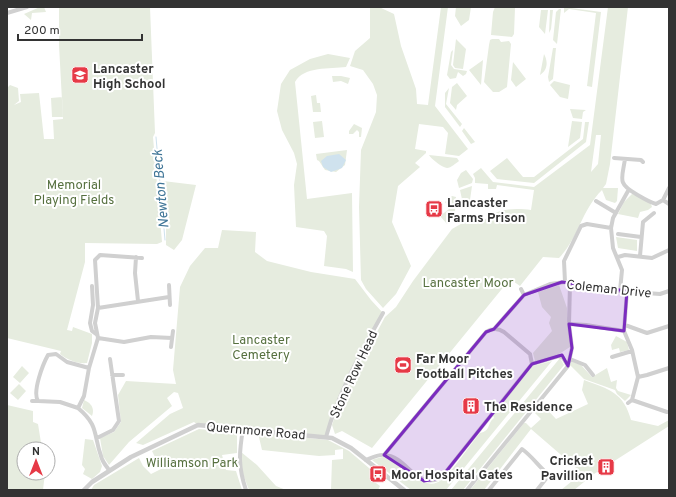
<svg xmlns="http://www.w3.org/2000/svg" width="676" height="497" viewBox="0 0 676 497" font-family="Overpass,sans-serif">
<rect width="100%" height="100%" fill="#fff"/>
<path fill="#e6ecdf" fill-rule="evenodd" d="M40 7H44L46 12 32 13 31 20 24 14Z
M59 7H150L155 133 153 137 162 242 157 244 85 243V262L67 330 72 331 73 327 92 334V343L87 363C77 364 68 360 60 354L61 351 7 338V88L10 85 18 88 19 101 14 105 21 102 20 94 39 93 44 139H54L53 120 63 119 59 45Z
M370 7H379L394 14 401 46 416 89 417 104 428 105 441 7H448L435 106 468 149 459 156 445 154 448 133 443 127 419 124 415 149 426 151V153L415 163 420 167 398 186 392 222 411 266 396 294 383 308 366 289 361 280 359 207 361 150 376 112 377 95 373 84 363 70 350 66 355 51 370 38Z
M456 7H471L469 20 461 26 455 16Z
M495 7 515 8 514 34 512 37 491 35 493 12Z
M564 7 601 12 592 87 587 86 596 13 569 9 564 13Z
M608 7H628L610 164 606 184 603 188H618L617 201 615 203 606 200 602 190C581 211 578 239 559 258L543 257 520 286 510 279 372 448 342 431 335 434 332 425 340 401 385 317 396 307 413 281 452 229 466 221 487 219C497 208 517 208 531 210L534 190 497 185 496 189H488V184L475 183V178L473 174 481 168 493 182 534 187 590 145ZM596 135H601L598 164 591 172Z
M559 9H561L557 44 553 40 556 12Z
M541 10H548L545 34 539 27Z
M550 10H553L551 29 549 33Z
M456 39 466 49 463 69 455 68 453 65Z
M492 39H499L501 42 509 41 511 44 507 87 499 92H493L484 82 489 45 490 40Z
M553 48H556L553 79 549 82 548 77Z
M453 50 451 65 454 69 467 71 466 74 463 76 458 72 456 78 450 79 447 75 451 52Z
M328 54 350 58 346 67C330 69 304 66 295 82L307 199 352 193 353 272 346 269 324 266 327 236 324 231 296 227 294 185 297 164 294 153 282 130 277 111 281 84 290 70 310 59Z
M544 54C548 61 548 70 540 75Z
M483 60 481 85 469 70Z
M513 62 526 79 516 87 511 80Z
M332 76H341L350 78 348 84 341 81 333 82Z
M554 81 570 85 568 99 560 97 550 85Z
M457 83 467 96 457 105 456 110 450 103 452 87Z
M449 88 446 104 462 124 460 127 445 107V93Z
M316 95 317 103H320L321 112H313L311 96Z
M62 97 63 117H52L51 98Z
M570 109 586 110 583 112 582 119 573 118Z
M322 121 324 137 315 138 313 122Z
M572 121 582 122 580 138 568 147Z
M585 122H589L586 142 534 183 497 179 490 171 507 158 523 177H534L583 139Z
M354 124 362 128 361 137H359V132L357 130 353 134H349V131Z
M464 128 475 142 471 144 462 131Z
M347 150 345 165 336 172 325 170 319 161 317 160 316 154Z
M429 155 457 158 459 161C456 163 451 168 447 168 443 168 431 159 429 155Z
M466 170 473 179 472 183 459 188 457 180 461 173Z
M163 181 196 185 182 240 174 250 166 245V214L162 190Z
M472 186 469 207 463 204 460 190Z
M632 194 638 195 650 201 652 207 648 210 640 212 638 218 618 214 624 202Z
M452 196 456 197 455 212 447 224 440 216 449 209 445 202Z
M222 230 256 232 255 252 267 261 311 272 355 279 371 300 383 313 337 403 326 437 198 425 194 422 143 445 136 443 170 414 183 408 178 393 174 392 167 398 172 406 129 442 109 465 103 456 100 438 114 432 121 422 118 395 126 381 176 384 173 370 180 287 190 266 205 248H218Z
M616 237 637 240V251L618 248Z
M559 285 567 308 570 347 559 354 535 361 533 353 552 331 549 323 551 317 542 307 538 292Z
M616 336 627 342 629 350 620 352 619 348 612 350 611 345Z
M560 358 564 365 463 490H451Z
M552 361 446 490H411L372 460C375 459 380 457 384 457 404 457 421 497 443 479 455 468 469 446 480 433 491 431 487 423 494 418L493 415 533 366Z
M571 361 581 365 592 377 607 368 611 382 617 380 616 388 618 391 631 395 625 401 617 394 615 390 584 379 570 365Z
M22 366 29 373 20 383 13 377Z
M584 380C609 389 624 393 631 420L658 426 669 420V426L594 474 574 490H561L582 473 531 429 484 490H470L524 423H526L531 428 541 419 534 412 542 404 556 419 588 404 582 390Z
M19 384 26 391 18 400 10 393Z
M84 400C91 403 95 408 92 416L82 408Z
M7 405 33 411V422L38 424 42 449H24V473H45L43 490H7Z
M199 429 237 433V453L222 455 226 470 236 471 242 490H91L94 485 139 458 143 466 151 474 161 469 152 451Z
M258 433 328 440 349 451 376 474 372 480 380 486 378 490H331L332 460 343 459V449L335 450V455L319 456 262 450Z
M85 439 93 440 102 466 100 472 92 479 83 474 85 469 82 465Z
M241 452 257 465 276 486 286 490H249L241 469Z"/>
<path fill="#cfe2ee" d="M339 154 346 160 342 168 331 172 323 167 321 161 327 156Z"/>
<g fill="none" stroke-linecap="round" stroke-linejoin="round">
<path stroke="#cfe2ee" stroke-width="1" d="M156 137 165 240"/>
<path stroke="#d0d0d0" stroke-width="4" d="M7 13 27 7
M614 158 641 160 643 162
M625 159C622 179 617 183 636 194 643 198 649 202 656 204L663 200 669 188
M663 200 669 204
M596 201 616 213
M618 234 641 237
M640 256 643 222 654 213
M136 257 135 273 138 301
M618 257 625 255 652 258 669 250
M565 282 564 261 581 226 587 224 611 228
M169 285 170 305
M92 286 93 305 90 323 92 331 96 334
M521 289 524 295
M620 291 622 270 613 248 611 228 613 218 628 191
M627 291 624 331 632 350 638 377 632 400 628 403
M98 308 169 297
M569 324 586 325 624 331
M625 325 647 333 669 326
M494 329 524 295 550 284 565 282 620 291 660 294 669 291
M98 338 124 342 151 337 172 338
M171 347 173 331
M612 357 632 351
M570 359 585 365 593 375
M112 375H123
M638 377 647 375 669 368
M632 400 667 412
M32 401H38
M78 408 60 402 38 401C32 392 43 364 48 355L56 354 67 362 89 368
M243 429C239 453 238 467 246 490
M326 437C338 393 361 352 383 313
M97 438 113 430 119 421 110 359
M384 455 486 332C492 328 498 328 504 332L530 354 532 364 559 356 563 358 568 366
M366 460C371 458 379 454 384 455 408 456 414 490 441 478L532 364
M109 470C106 466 102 461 101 456 93 433 99 426 78 408L84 396 89 368 98 338 95 323 98 308 95 260 100 255 142 258
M467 490 568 366 572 348 569 324 570 284
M489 490 522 449C533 457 539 467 549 475L537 490"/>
<path stroke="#d0d0d0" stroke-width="4.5" d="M84 490 92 482 131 457 198 425 332 438 351 448 404 490"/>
</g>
<path fill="#7b2cbf" fill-opacity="0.2" stroke="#7b2cbf" stroke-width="3" stroke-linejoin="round" d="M562 282 627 291 624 331 569 324 572 348 568 366 562 355 532 364 441 478 424 481 384 455 486 332 494 329 524 295Z"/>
<defs>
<symbol id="school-square" viewBox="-11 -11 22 22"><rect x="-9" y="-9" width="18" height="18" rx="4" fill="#e63946" stroke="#fff"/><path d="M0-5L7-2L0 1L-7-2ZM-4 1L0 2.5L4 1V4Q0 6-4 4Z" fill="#fff"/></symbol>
<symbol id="bus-square" viewBox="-11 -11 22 22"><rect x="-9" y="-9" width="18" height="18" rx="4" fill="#e63946" stroke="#fff"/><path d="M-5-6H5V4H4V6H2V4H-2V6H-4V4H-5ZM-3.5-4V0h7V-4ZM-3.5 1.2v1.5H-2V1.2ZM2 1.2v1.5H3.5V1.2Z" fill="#fff"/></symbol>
<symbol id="stadium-square" viewBox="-11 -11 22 22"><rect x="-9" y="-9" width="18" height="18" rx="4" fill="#e63946" stroke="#fff"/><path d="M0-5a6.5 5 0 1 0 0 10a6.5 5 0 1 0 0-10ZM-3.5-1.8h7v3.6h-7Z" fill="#fff"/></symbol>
<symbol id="building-square" viewBox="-11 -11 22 22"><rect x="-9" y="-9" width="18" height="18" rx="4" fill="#e63946" stroke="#fff"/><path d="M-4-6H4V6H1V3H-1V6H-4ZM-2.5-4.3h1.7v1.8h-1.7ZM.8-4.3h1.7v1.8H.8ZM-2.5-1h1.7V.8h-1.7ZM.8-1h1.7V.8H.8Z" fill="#fff"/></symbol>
</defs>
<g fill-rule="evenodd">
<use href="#school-square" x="70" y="65" width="20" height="20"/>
<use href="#bus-square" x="424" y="199" width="20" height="20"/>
<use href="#stadium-square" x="393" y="355" width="20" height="20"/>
<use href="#building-square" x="461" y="396" width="20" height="20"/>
<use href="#building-square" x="596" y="457" width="20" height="20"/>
<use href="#bus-square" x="368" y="464" width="20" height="20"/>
</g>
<g text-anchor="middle" stroke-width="4" stroke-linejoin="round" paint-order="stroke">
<g font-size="13" font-weight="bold" fill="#333" stroke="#fff" text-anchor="start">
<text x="93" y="73">Lancaster<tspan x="93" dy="15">High School</tspan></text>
<text x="447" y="207">Lancaster<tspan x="447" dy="15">Farms Prison</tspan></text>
<text x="416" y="363">Far Moor<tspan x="416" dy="15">Football Pitches</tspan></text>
<text x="484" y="411">The Residence</text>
<text x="593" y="465" text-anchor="end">Cricket<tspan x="593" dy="15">Pavillion</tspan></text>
<text x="391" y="479">Moor Hospital Gates</text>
</g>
<g font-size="13" fill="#56703f" stroke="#fff">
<text x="74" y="189">Memorial<tspan x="74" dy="15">Playing Fields</tspan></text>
<text x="468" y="287">Lancaster Moor</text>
<text x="261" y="344">Lancaster<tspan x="261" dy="15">Cemetery</tspan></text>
<text x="192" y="467">Williamson Park</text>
</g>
<g font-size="13" fill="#333" stroke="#fff">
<text transform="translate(609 288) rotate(6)" y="5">Coleman Drive</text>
<text transform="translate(353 374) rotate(-65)" y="5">Stone Row Head</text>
<text transform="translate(256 430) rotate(5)" y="5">Quernmore Road</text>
</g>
<g font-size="14" font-style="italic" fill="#3f7597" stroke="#fff">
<text transform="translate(160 189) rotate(-95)" y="5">Newton Beck</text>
</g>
</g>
<rect width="676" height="497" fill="none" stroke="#333333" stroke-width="16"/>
<g transform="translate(36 461)"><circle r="19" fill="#ffffff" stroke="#adadad"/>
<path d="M0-3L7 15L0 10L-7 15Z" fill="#e63946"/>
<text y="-6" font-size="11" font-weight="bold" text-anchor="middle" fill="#333333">N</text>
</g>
<path d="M18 34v6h124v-6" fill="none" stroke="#333333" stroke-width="2"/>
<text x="24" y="34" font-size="12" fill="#333333" stroke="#ffffff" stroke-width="3" paint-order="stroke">200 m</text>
</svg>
